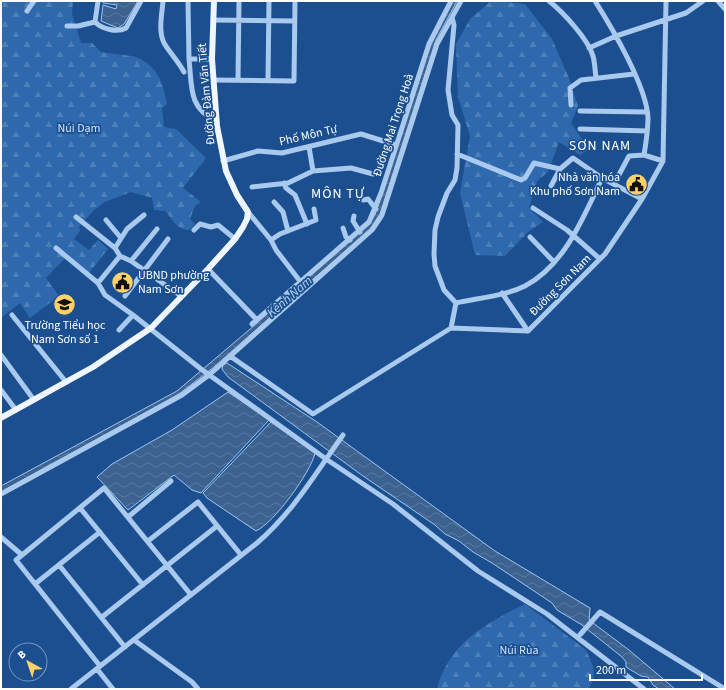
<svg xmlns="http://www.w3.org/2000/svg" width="726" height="690" viewBox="0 0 726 690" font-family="'Source Sans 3',sans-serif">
<defs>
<pattern id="forest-firs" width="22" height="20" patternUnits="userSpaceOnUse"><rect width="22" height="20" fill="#2e69ad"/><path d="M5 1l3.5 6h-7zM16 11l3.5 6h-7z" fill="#4d80b9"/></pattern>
<pattern id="water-waves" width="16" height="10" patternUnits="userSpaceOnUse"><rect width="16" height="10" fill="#3c6290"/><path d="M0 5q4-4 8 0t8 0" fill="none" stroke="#597aa1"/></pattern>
</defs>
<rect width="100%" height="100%" fill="#1b4f8f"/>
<path fill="url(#forest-firs)" d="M1 1H73L72 14 81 43H92L101 52C110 54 130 55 136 57 158 66 163 83 167 104L162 108 164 127 176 129 206 158 183 188 201 202 195 206 190 219 195 224 190 230C178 231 172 219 165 211L154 210 152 198 131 192 105 202 94 210 79 227 80 231 74 239 89 250 98 240 108 249 89 273 67 256 46 278 59 296 30 318 20 303 1 318Z
M491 1 525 4 552 39 569 78 578 106 571 123 589 149 580 155 559 142 548 172 537 181 529 208 543 222 528 232 505 256 475 255 460 193 470 136 458 97 456 44 470 19Z
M525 604 586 650 593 666 594 677 589 689H437C448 644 486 623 525 604Z"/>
<path fill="url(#water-waves)" stroke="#9cc4f0" d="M103 1H138L124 24 118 28 101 21 103 5 116 9 117 5 103 3Z
M453 1H457L436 40 380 214 371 228 215 366 179 394 1 492V486L177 391 249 330 369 224 375 215 432 39Z
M227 363 317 422 495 551 590 608 589 620 629 650 675 689H659L653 685 648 677 641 676 626 667V662L622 657 582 625 557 610 552 603 492 563 473 552 459 541 445 534 435 525 363 476 228 377 222 369 223 365Z
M228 392 269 420 201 493 192 490 174 475 128 510 97 477 112 464 172 430Z
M271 422 315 453C311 472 274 523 256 531L207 498 203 493Z"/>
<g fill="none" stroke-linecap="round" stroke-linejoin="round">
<path stroke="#a9c9ee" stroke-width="5" d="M98 1 95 22C102 29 117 33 126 28L141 1
M163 1C162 14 158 31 164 43 170 53 178 61 184 72
M549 1C563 12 588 39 593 56 595 63 595 71 596 78
M595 1C612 28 647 87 648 118 648 131 646 143 644 155L629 156 614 184
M718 1 725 9
M188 2 189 59H212
M27 11 34 1
M452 17 454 25 448 90 452 115 458 125 457 168 455 180 447 193 438 217 435 230 434 254 435 266 444 290 456 303
M213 20 294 21
M67 26H78L95 22
M589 48 616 36 686 13 703 1
M189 59C192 85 188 109 216 120
M213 80 294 81 295 1
M238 80 239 1
M268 80 269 1
M571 105 570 88 581 80 634 74
M580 111 647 112
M580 129 647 131
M309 147 313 171
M457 154 521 180 525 178 534 163 560 169
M644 155 663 161
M223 161 258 151 282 153 361 134 396 145
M284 183 286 188 295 195 307 224
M551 186 560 169 573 158 602 178 642 199
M252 187 288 183 313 171 351 168 373 174
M363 200 368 199 376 209
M274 202 283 212 288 231
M533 208 567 230 600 259
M248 212 271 240 276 250 306 289
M354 216 353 221 360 232
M76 217 115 248 120 256 131 261 181 296
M106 220 121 238
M343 228 346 237 350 240
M194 230 200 224 211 227 218 225 235 239
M530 237 554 262
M271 240 280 234 316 220 314 209
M56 248 98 283 105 295 133 315 201 369 326 459 393 504 478 571 547 614 644 689
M115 248 127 229 144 215
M131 261 157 229
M208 269 257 320
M98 283 120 256
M502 293 528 331
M125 296 168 239
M456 303C478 298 505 296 525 286 565 265 584 216 602 178
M12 315 66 382
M252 324 369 222 381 193 429 44 451 1
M451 328 456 303
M119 330 133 315
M1 355 34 400
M230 356 313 414 451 328 528 331 605 254 642 199 663 161 666 1
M1 390 16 410
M1 494 182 395 209 375 372 230 382 215 437 44 461 1
M80 508 143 585
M128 517 171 481
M1 537 22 555
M148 541 198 502 241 555
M59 565 125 647
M35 584 100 532
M102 617 217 526
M578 637 600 612 725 689
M134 640 192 682 198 689
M100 666 16 560 104 488 191 595
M97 669 113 689
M71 689 257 543C294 511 315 474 343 435"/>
<path stroke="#f0f6ff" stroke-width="6" d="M1 418 93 367 151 328 208 269 235 239 243 227 247 219 248 212 237 195 226 171 217 126 212 59 214 1"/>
</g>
<defs>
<symbol id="civic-disc" viewBox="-11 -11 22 22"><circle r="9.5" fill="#ffd166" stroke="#1b4f8f"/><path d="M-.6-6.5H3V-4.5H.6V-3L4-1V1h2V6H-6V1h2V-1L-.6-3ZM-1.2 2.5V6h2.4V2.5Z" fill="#111"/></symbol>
<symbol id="school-disc" viewBox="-11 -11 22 22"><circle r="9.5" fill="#ffd166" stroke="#1b4f8f"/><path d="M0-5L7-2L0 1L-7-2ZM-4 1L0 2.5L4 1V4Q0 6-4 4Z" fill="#111"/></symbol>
</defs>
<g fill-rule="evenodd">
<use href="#civic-disc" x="624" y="172" width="25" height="25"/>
<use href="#civic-disc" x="110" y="270" width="25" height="25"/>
<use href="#school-disc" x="52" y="292" width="25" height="25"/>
</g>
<g text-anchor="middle" stroke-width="3.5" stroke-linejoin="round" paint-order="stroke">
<g font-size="12" fill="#fff" stroke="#1b4f8f">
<text transform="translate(206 94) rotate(-95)" y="4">Đường Đàm Văn Tiết</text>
<text transform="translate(393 125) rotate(-72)" y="4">Đường Mai Trọng Hoà</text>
<text transform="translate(308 135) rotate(-13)" y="4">Phố Môn Tự</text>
<text transform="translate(560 285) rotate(-45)" y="4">Đường Sơn Nam</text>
</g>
<g font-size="12" fill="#cfe3fa" stroke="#1b4f8f">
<text x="79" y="132">Núi Dạm</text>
<text x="519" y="654">Núi Rùa</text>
</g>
<g font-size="12" fill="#fff" stroke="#1b4f8f" text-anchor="end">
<text x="620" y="181">Nhà văn hóa<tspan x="620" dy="14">Khu phố Sơn Nam</tspan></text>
<text x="138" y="279" text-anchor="start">UBND phường<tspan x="138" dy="14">Nam Sơn</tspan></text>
<text x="65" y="329" text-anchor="middle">Trường Tiểu học<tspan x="65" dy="14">Nam Sơn số 1</tspan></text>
</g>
<g font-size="13" font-style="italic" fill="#b5d3f5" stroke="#1b4f8f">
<text transform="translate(289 296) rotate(-41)" y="5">Kênh Nam</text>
</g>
<g font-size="14" letter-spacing="1" fill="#fff" stroke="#1b4f8f">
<text x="600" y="150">SƠN NAM</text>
<text x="338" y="198">MÔN TỰ</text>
</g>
</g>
<rect width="726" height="690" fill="none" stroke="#ffffff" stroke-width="4"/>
<g transform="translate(28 662) rotate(320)"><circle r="19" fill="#1b4f8f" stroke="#7695bc"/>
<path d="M0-3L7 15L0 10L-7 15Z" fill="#ffd166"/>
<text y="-6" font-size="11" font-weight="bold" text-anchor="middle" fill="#ffffff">B</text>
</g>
<path d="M590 674v6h112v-6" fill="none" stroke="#ffffff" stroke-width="2"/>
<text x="596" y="674" font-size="12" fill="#ffffff" stroke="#1b4f8f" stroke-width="3" paint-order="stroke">200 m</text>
</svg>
